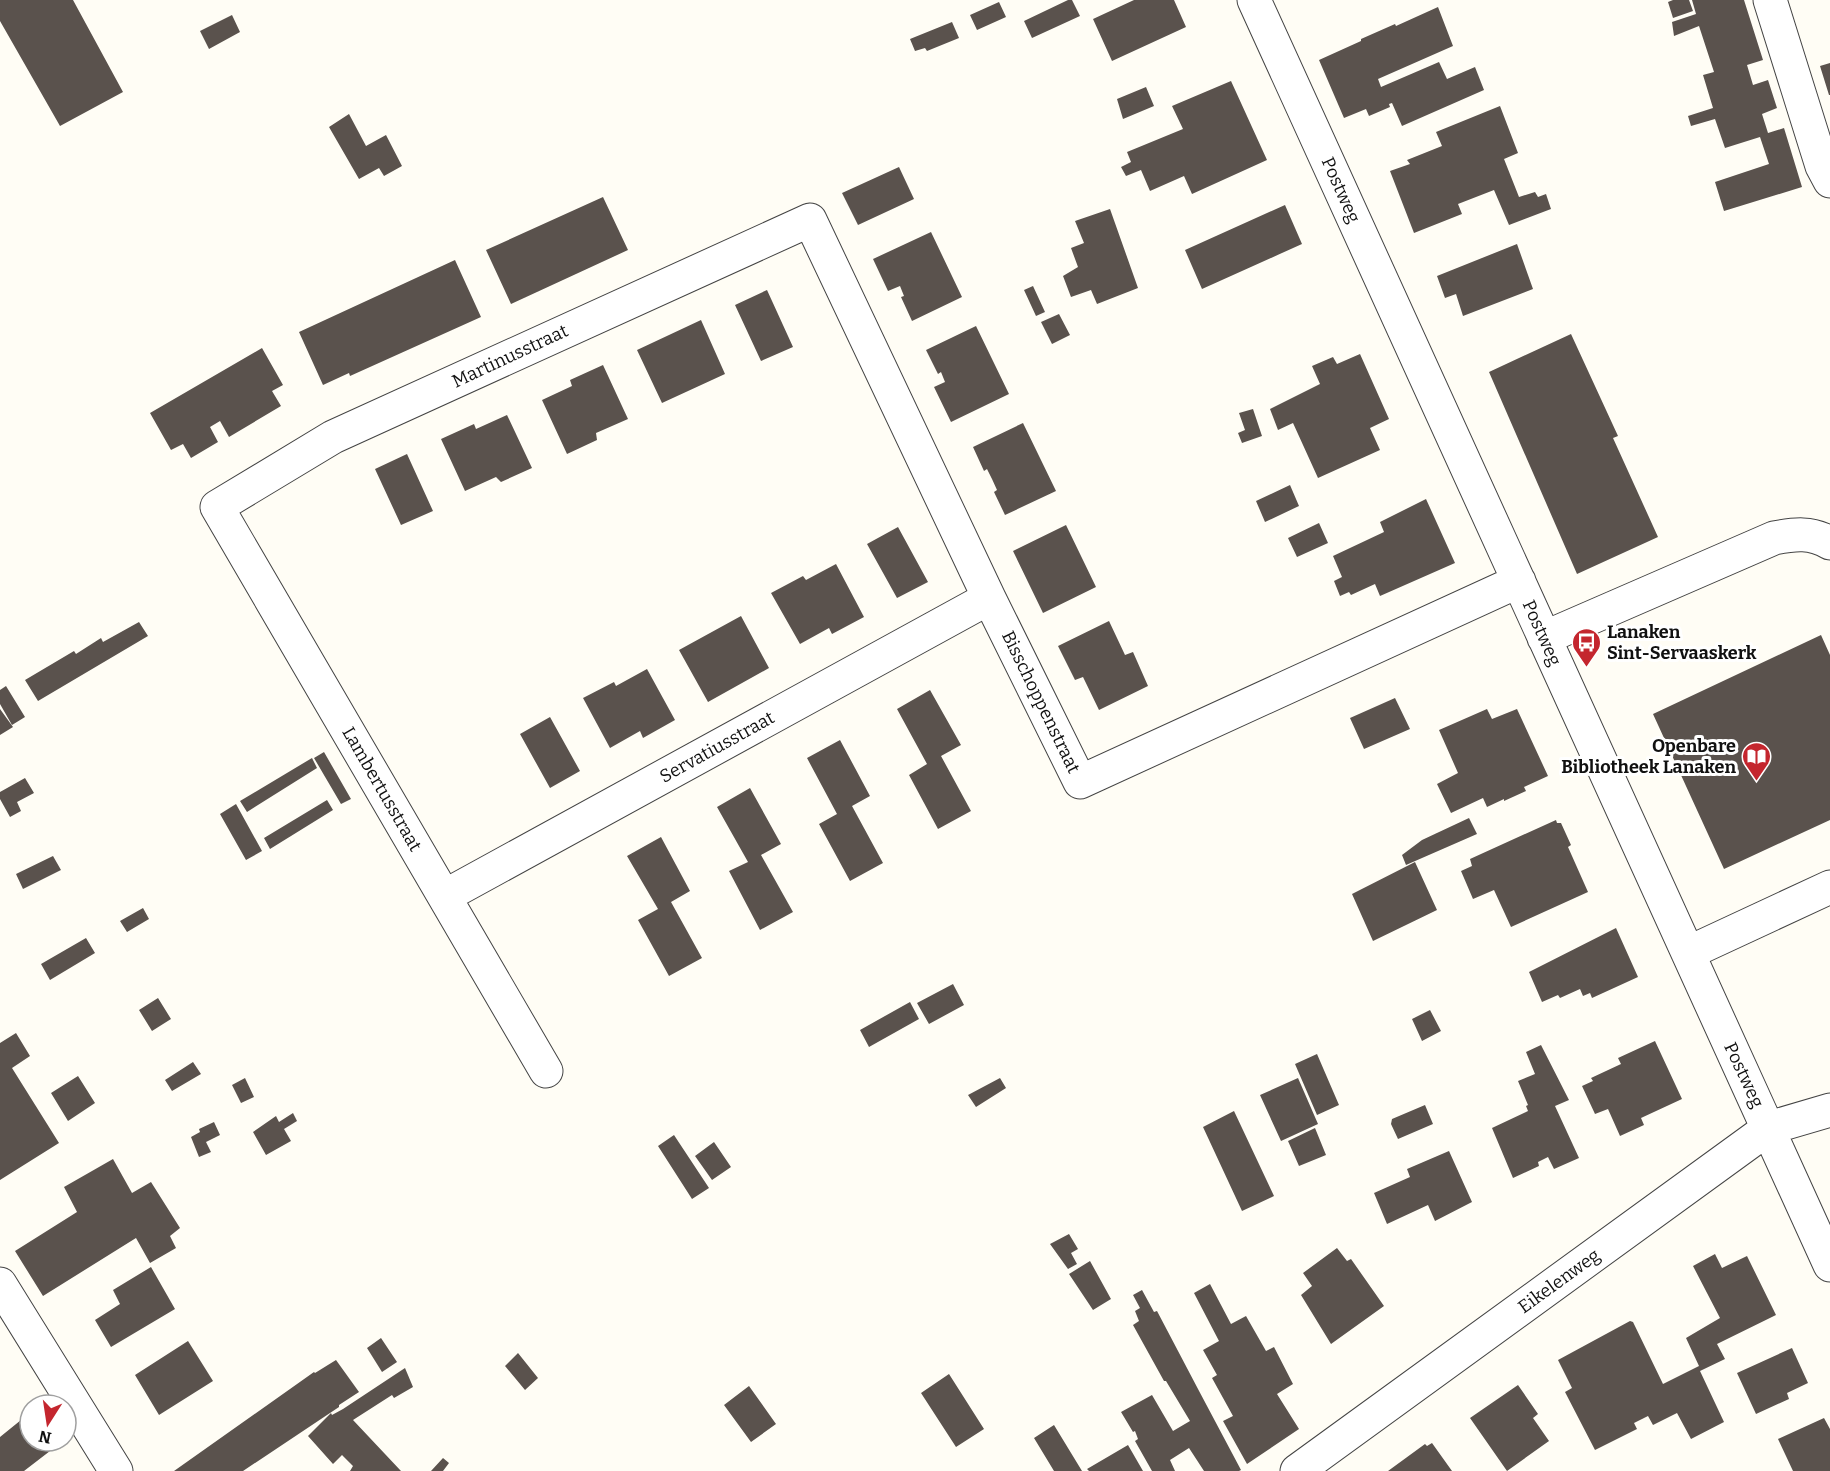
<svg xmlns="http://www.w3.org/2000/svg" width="1830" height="1471" viewBox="0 0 1830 1471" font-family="Bitter,serif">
<rect width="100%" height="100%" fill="#fffdf5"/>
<path fill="#5a524d" d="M0 0H73L123 92 60 126 0 21Z
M1068 0H1072L1080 16 1032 38 1024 21Z
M1134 0H1174L1186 27 1112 61 1093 19Z
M1673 0H1689L1693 11 1673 18 1668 2Z
M1692 0H1744L1763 60 1747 65 1753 85 1768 80 1777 108 1762 114 1768 133 1784 128 1802 187 1724 211 1715 182 1769 164 1760 137 1725 148 1715 119 1691 126 1688 116 1713 108 1703 75 1714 72 1699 26 1674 36 1672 22 1696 14Z
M999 2 1006 17 977 30 970 15Z
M1438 7 1453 46 1378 79 1381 87 1439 62 1447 79 1475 67 1484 90 1402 126 1392 103 1389 104 1390 107 1369 116 1366 109 1344 118 1319 60 1361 41V39L1395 24 1396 26Z
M232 15 240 32 209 49 200 31Z
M952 22 959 38 927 51 925 48 915 51 910 39Z
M1830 63V95H1829L1820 66Z
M1231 81 1267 160 1192 194 1184 176 1150 191 1141 170 1126 176 1121 167 1131 162 1127 152 1183 129 1172 106Z
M1146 87 1154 106 1123 119 1117 99Z
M1500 106 1518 153 1504 159 1519 197 1535 192 1538 197 1546 194 1551 209 1509 225 1494 190 1458 204 1462 214 1414 233 1390 171 1410 164 1407 160 1442 146 1436 132Z
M349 114 366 146 386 135 402 166 384 176 379 168 359 179 329 127Z
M899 167 914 199 858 225 842 193Z
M603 197 628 250 511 304 486 250Z
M1285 205 1302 244 1202 289 1185 250Z
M1110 209 1138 288 1097 304 1091 290 1071 297 1063 276 1078 267 1071 248 1084 243 1075 221Z
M931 232 962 297 912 321 901 297 904 296 900 286 888 291 873 259Z
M1517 244 1533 289 1463 316 1456 294 1445 298 1437 276Z
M455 260 481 317 350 376 349 373 323 385 299 332Z
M1033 286 1045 312 1036 316 1024 290Z
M767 290 793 347 761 361 735 305Z
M1059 314 1070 335 1052 344 1041 322Z
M701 320 725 374 662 403 637 350Z
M976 326 1009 394 951 422 934 387 945 382 941 372 938 374 926 350Z
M1571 334 1618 436 1613 438 1658 537 1577 574 1489 372Z
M262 348 283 385 272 391 281 406 229 437 220 421 210 427 218 442 191 458 183 444 171 450 150 413Z
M1360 354 1389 419 1370 428 1380 450 1318 478 1293 423 1278 430 1270 409 1320 384 1312 366 1333 357 1337 364Z
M603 365 628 419 596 433 597 440 567 454 542 400 572 386 570 380Z
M1253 409 1262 436 1242 443 1238 433 1245 430 1239 413Z
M507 415 532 468 501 482 496 477 465 491 441 439 474 424 476 429Z
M1023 423 1056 491 1005 515 994 492 997 490 992 479 987 469 984 471 973 447Z
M407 454 433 511 401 525 375 469Z
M1290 485 1299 506 1265 522 1256 501Z
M1426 499 1455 563 1380 596 1375 584 1351 595 1349 592 1340 596 1334 581 1342 577 1333 556 1384 532 1380 522Z
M1319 523 1328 543 1297 557 1288 538Z
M1066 525 1096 587 1043 613 1013 551Z
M898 527 928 582 897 598 867 544Z
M836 564 864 617 832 634 829 628 800 644 771 593 803 576 806 580Z
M741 616 769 668 708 702 679 650Z
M1109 621 1125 655 1133 652 1148 686 1099 710 1083 677 1075 680 1058 646Z
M139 622 148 636 38 701 25 680 74 651 76 654 101 638 103 642Z
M1821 635 1830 655V820L1724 869 1653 714Z
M647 669 675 720 643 738 640 731 610 748 583 698 614 682 616 686Z
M6 686 25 717 12 725 0 704V690Z
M930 690 961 745 941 756 971 811 938 829 909 775 927 764 897 709Z
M1395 698 1410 729 1364 749 1350 718Z
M0 709 13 727 0 735Z
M1487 709 1492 719 1517 709 1548 776 1524 787 1526 791 1504 801V799L1487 807 1483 798 1451 813 1437 784 1458 773 1439 730Z
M550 717 580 771 550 788 520 734Z
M840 740 870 796 852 806 883 863 850 881 819 824 837 814 807 758Z
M324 752 351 799 341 804 314 758Z
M312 758 317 768 247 812 240 801Z
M25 778 34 793 17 802 21 811 10 817 0 799V792Z
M750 788 781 844 761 855 793 912 760 930 729 871 748 862 717 807Z
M327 800 333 810 270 849 264 838Z
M236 804 262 851 246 860 220 814Z
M1469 818 1477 834 1406 865 1402 855 1422 840Z
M1556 820 1557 823H1561L1571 845 1568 847 1588 892 1511 927 1494 890 1473 899 1461 871 1472 866 1470 859Z
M661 837 690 891 671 902 702 958 669 976 638 920 658 909 627 856Z
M53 856 61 870 23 889 16 874Z
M1415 862 1437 910 1373 941 1352 894Z
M143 908 149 919 127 932 120 921Z
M1616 928 1638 977 1592 998 1590 993 1583 996 1580 989 1560 998 1558 995 1542 1002 1529 972Z
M86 938 95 953 50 980 41 964Z
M953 984 964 1005 929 1024 917 1003Z
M158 998 171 1019 152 1031 139 1010Z
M910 1002 919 1019 869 1047 860 1030Z
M1430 1010 1441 1031 1422 1041 1412 1019Z
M16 1033 30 1056 12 1068 59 1143 0 1180V1043Z
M1655 1041 1682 1099 1641 1118 1644 1125 1620 1136 1608 1109 1595 1114 1582 1086 1593 1081 1591 1078 1621 1064 1618 1058Z
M1541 1045 1569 1100 1555 1106 1579 1158 1554 1169 1548 1157 1538 1162 1539 1166 1513 1178 1492 1128 1528 1111 1526 1106 1528 1105 1518 1081 1535 1074 1526 1052Z
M1317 1054 1339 1105 1317 1115 1295 1064Z
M193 1062 201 1074 172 1091 165 1080Z
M78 1076 95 1103 68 1121 51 1093Z
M245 1078 254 1097 241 1103 232 1085Z
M1000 1078 1006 1088 976 1107 968 1095Z
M1298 1078 1318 1124 1281 1141 1260 1095Z
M1425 1105 1433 1124 1398 1139 1391 1124 1392 1119Z
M1234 1111 1274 1196 1242 1211 1203 1127Z
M293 1113 297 1121 284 1129 291 1141 266 1155 253 1132 276 1116 279 1122Z
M214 1122 220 1135 206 1142 211 1152 199 1157 191 1137 200 1132 199 1129Z
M1315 1128 1326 1155 1299 1166 1288 1141Z
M674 1135 709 1188 692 1199 658 1146Z
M714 1142 731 1167 712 1180 695 1156Z
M1449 1151 1472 1202 1435 1221 1428 1205 1387 1224 1374 1193 1410 1177 1407 1169Z
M113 1159 132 1193 151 1182 180 1228 170 1236 176 1248 150 1263 136 1238 43 1296 15 1251 77 1212 64 1187Z
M1069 1234 1078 1249 1071 1253 1077 1264 1068 1269 1050 1244Z
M1337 1248 1347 1261 1351 1259 1384 1306 1331 1344 1301 1295 1312 1286 1303 1273Z
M1715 1254 1722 1268 1747 1256 1776 1315 1717 1344 1725 1359 1700 1371 1724 1422 1691 1439 1677 1413 1653 1425 1648 1416 1634 1423 1637 1429 1595 1450 1565 1392 1572 1388 1558 1360 1630 1321 1633 1322 1663 1384 1699 1366 1686 1338 1720 1318 1693 1266Z
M1090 1261 1111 1299 1093 1310 1069 1274Z
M151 1267 175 1309 111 1347 95 1320 120 1304 113 1290Z
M1210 1284 1231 1324 1246 1316 1266 1351 1274 1347 1293 1384 1277 1394 1299 1429 1247 1464 1223 1421 1233 1416 1212 1378 1217 1375 1203 1350 1219 1341 1194 1293Z
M1142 1290 1154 1312 1157 1311 1198 1389 1241 1470 1239 1471H1204L1189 1448 1170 1460 1175 1471H1152L1135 1441 1138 1439 1135 1431 1133 1432 1121 1412 1152 1395 1173 1431 1190 1421 1166 1381H1164L1133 1325 1139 1321 1135 1311 1140 1308 1133 1295Z
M381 1338 397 1362 382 1372 367 1348Z
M188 1341 213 1381 159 1415 135 1375Z
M1792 1348 1808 1383 1787 1393 1789 1399 1756 1414 1737 1373Z
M518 1353 538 1378 525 1390 505 1366Z
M336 1360 359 1392 339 1405V1407L243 1471H174L314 1372 315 1373Z
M405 1368 413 1387 394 1398 392 1395 353 1420 401 1471H350L353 1466 342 1455 333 1464 308 1436 331 1413 332 1415 343 1409Z
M949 1374 984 1429 956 1447 921 1393Z
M1518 1385 1538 1414 1533 1418 1549 1441 1507 1471 1470 1418Z
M749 1386 776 1424 751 1442 724 1405Z
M1824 1418 1830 1429V1471H1793L1778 1439Z
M21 1420 25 1425 30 1421V1441H63L24 1471H0V1437Z
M1054 1425 1082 1471H1054L1034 1438Z
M1432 1443 1452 1471H1388L1425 1444 1427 1446Z
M1128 1445 1143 1471H1089L1087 1469Z
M443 1458 449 1463 443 1471H431Z"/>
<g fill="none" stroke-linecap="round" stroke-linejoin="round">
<defs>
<path id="minor" d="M1254 0 1830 1265
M1770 0 1822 166 1830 181
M1544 638 1774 538C1795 534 1811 532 1830 543
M445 896 989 598
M1688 953 1830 887
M546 1071 217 507 333 437 810 220 989 598 1080 782 1519 581
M0 1284 116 1471
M1297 1471 1769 1128 1830 1110"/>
</defs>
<use href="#minor" stroke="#444" stroke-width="35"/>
<use href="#minor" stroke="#fff" stroke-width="33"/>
</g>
<defs>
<symbol id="bus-pin" viewBox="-11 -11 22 30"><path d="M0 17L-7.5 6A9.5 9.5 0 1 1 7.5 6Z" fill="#c4262e" stroke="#fff"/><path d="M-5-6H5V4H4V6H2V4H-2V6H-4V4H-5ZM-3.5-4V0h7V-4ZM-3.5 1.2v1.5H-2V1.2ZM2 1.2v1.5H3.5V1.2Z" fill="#fff"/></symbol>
<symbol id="library-pin" viewBox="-11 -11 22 30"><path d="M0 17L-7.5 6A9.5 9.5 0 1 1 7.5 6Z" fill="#c4262e" stroke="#fff"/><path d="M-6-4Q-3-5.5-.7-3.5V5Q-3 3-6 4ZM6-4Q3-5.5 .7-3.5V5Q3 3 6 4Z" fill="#fff"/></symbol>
</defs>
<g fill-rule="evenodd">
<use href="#bus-pin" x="1570" y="626" width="33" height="45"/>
<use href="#library-pin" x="1740" y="740" width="33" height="45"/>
</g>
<g text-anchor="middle" stroke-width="6" stroke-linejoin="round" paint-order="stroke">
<g font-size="18" fill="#111" stroke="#fff">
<text transform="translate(1341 190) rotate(66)" y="6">Postweg</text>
<text transform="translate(510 356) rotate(-25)" y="6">Martinusstraat</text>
<text transform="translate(1542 633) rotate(66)" y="6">Postweg</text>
<text transform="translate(1041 702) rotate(64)" y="6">Bisschoppenstraat</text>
<text transform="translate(717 747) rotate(-29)" y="6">Servatiusstraat</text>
<text transform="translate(382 789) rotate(60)" y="6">Lambertusstraat</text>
<text transform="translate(1744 1075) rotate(65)" y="6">Postweg</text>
<text transform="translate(1559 1281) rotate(-36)" y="6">Eikelenweg</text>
</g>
<g font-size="18" font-weight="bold" fill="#111" stroke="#fff" text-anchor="start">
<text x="1607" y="638">Lanaken<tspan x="1607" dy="21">Sint-Servaaskerk</tspan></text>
<text x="1736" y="752" text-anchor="end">Openbare<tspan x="1736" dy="21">Bibliotheek Lanaken</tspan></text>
</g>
</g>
<g transform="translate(48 1423) rotate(192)"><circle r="28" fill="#ffffff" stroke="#a0a0a0" stroke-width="1.5"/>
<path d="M0-4.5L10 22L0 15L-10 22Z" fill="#c4262e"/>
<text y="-9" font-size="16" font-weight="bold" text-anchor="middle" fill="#111111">N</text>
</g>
</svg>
